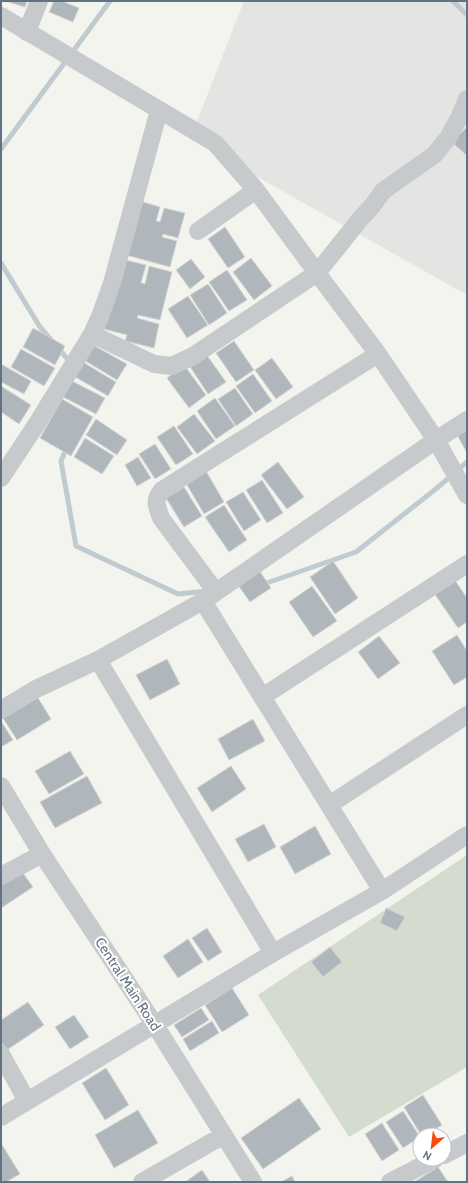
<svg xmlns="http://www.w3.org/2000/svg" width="468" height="1183" viewBox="0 0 468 1183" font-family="Cabin,sans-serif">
<rect width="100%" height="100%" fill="#f4f4ef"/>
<path fill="#e4e5e3" d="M244 1H467V295L190 139Z"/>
<path fill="#d4dccf" d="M467 855V1067L349 1137 258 995Z"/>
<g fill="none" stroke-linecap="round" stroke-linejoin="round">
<path stroke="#c0cbd0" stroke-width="5" d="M453 1 467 15
M1 149 110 1
M1 263 40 327 52 341
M58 348 71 363
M67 447 61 461 76 546 178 594 208 591
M261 585 356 552 437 488 467 462"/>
</g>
<path fill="#b0b7bc" stroke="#d5d5d2" d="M5 1H27L25 7Z
M54 1H62L79 8 73 22 49 12Z
M467 127V156L452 142Z
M140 201 160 207 156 221 160 222 164 208 185 213 178 238 163 234 162 237 177 241 170 267 126 255Z
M225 227 245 257 228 268 208 239Z
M251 258 272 286 254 300 233 272Z
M122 259 146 265 141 283 145 284 149 266 172 272 160 320 138 315 137 318 159 324 154 348 125 341 127 335 104 329Z
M191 259 205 277 190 289 176 270Z
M227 270 247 300 229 311 209 282Z
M208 284 227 313 209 325 190 295Z
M188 296 208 325 187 338 168 309Z
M33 328 65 346 55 365 23 347Z
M234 341 254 370 236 382 216 353Z
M93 345 127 364 117 380 84 360Z
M21 349 55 368 44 386 11 367Z
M206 354 226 382 208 394 189 365Z
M272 358 293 387 276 399 255 370Z
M81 361 116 382 108 396 72 375Z
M1 364 31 381 24 394 1 382Z
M184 365 206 395 189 408 167 378Z
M253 374 272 401 255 413 236 386Z
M72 381 105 398 96 414 63 397Z
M1 386 31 405 19 424 1 412Z
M235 388 253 414 236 426 218 399Z
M215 398 235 426 216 439 197 411Z
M62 399 93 417 71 456 40 438Z
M194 414 215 441 197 454 177 427Z
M96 419 127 440 117 455 86 435Z
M174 426 193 454 176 465 157 437Z
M467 427V453L456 433Z
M85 438 114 456 102 474 74 457Z
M155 444 171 469 155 479 139 454Z
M138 457 151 478 137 486 125 465Z
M278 462 304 497 287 509 261 475Z
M206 471 224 502 204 514 186 483Z
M262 480 283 513 267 523 246 490Z
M184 487 202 516 184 527 166 498Z
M243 492 261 520 244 531 226 502Z
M224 505 247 540 229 552 205 517Z
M333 561 358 598 335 614 310 577Z
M257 567 271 588 250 602 236 582Z
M454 579 467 598V622L458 628 434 593Z
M312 586 337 621 313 637 289 602Z
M457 635 467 651V677L454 685 432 651Z
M379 636 400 663 378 679 358 652Z
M167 659 180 684 150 700 136 675Z
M35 693 51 719 17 740 1 715Z
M253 719 265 741 229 760 218 739Z
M1 721 13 740 1 747Z
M70 751 84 774 49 794 35 771Z
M231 766 246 789 212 812 197 788Z
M87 776 102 803 55 828 40 802Z
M264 824 276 847 248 862 235 839Z
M315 826 331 854 295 874 280 847Z
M20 869 33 887 1 908V881Z
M386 908 405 917 397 931 380 923Z
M207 928 222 952 208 961 192 938Z
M188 939 203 962 178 978 163 956Z
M330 947 342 962 323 977 311 962Z
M232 988 249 1015 222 1032 205 1005Z
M28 1002 44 1025 7 1050 1 1042V1020Z
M201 1008 209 1020 182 1037 174 1025Z
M74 1015 89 1037 70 1049 55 1027Z
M212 1021 219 1033 190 1051 183 1039Z
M106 1068 129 1105 105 1120 82 1083Z
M423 1095 442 1125 426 1135H421L404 1107Z
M299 1098 321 1129 263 1169 241 1138Z
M138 1110 158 1143 114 1168 95 1135Z
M403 1111 420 1137 403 1148 386 1122Z
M382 1123 399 1150 382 1161 365 1134Z
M1 1143 20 1174 6 1182H1Z
M438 1167 448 1182H414Z
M202 1170 210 1182H185Z
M292 1176 295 1182H281Z"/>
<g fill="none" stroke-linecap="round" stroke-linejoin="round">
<path stroke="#c7cacd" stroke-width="18" d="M1 16 215 143 256 190 317 273 378 354 436 440 467 495
M27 32 39 1
M198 231 256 190
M92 334 154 364 172 366 193 356 317 273 361 218 373 205 383 191 434 155 448 138 460 116 467 99
M1 478 38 422 92 334 101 314 112 283 159 110
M216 592 161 518C157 506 153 501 162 490L378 354
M203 601 382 891
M98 660 273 953
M262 697 467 564
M1 710 36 689 98 660 203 601 436 440 467 420
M1 786 42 854 155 1025 253 1182
M329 805 467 715
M1 876 42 854
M1 1054 27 1101
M1 1117 273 953 382 891 467 835
M444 1155 467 1143
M142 1182 224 1135
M390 1182 435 1159"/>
</g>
<g text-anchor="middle" stroke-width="4" stroke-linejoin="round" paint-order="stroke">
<g font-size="14" fill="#607283" stroke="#fff">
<text transform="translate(128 984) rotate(57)" y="5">Central Main Road</text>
</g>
</g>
<rect width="468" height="1183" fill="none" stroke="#607283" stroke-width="4"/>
<g transform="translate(432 1147) rotate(208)"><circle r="19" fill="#ffffff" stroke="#bfc7cd"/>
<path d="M0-3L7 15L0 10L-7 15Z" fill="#f54b0e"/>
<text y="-6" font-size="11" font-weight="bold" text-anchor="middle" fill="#607283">N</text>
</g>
</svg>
